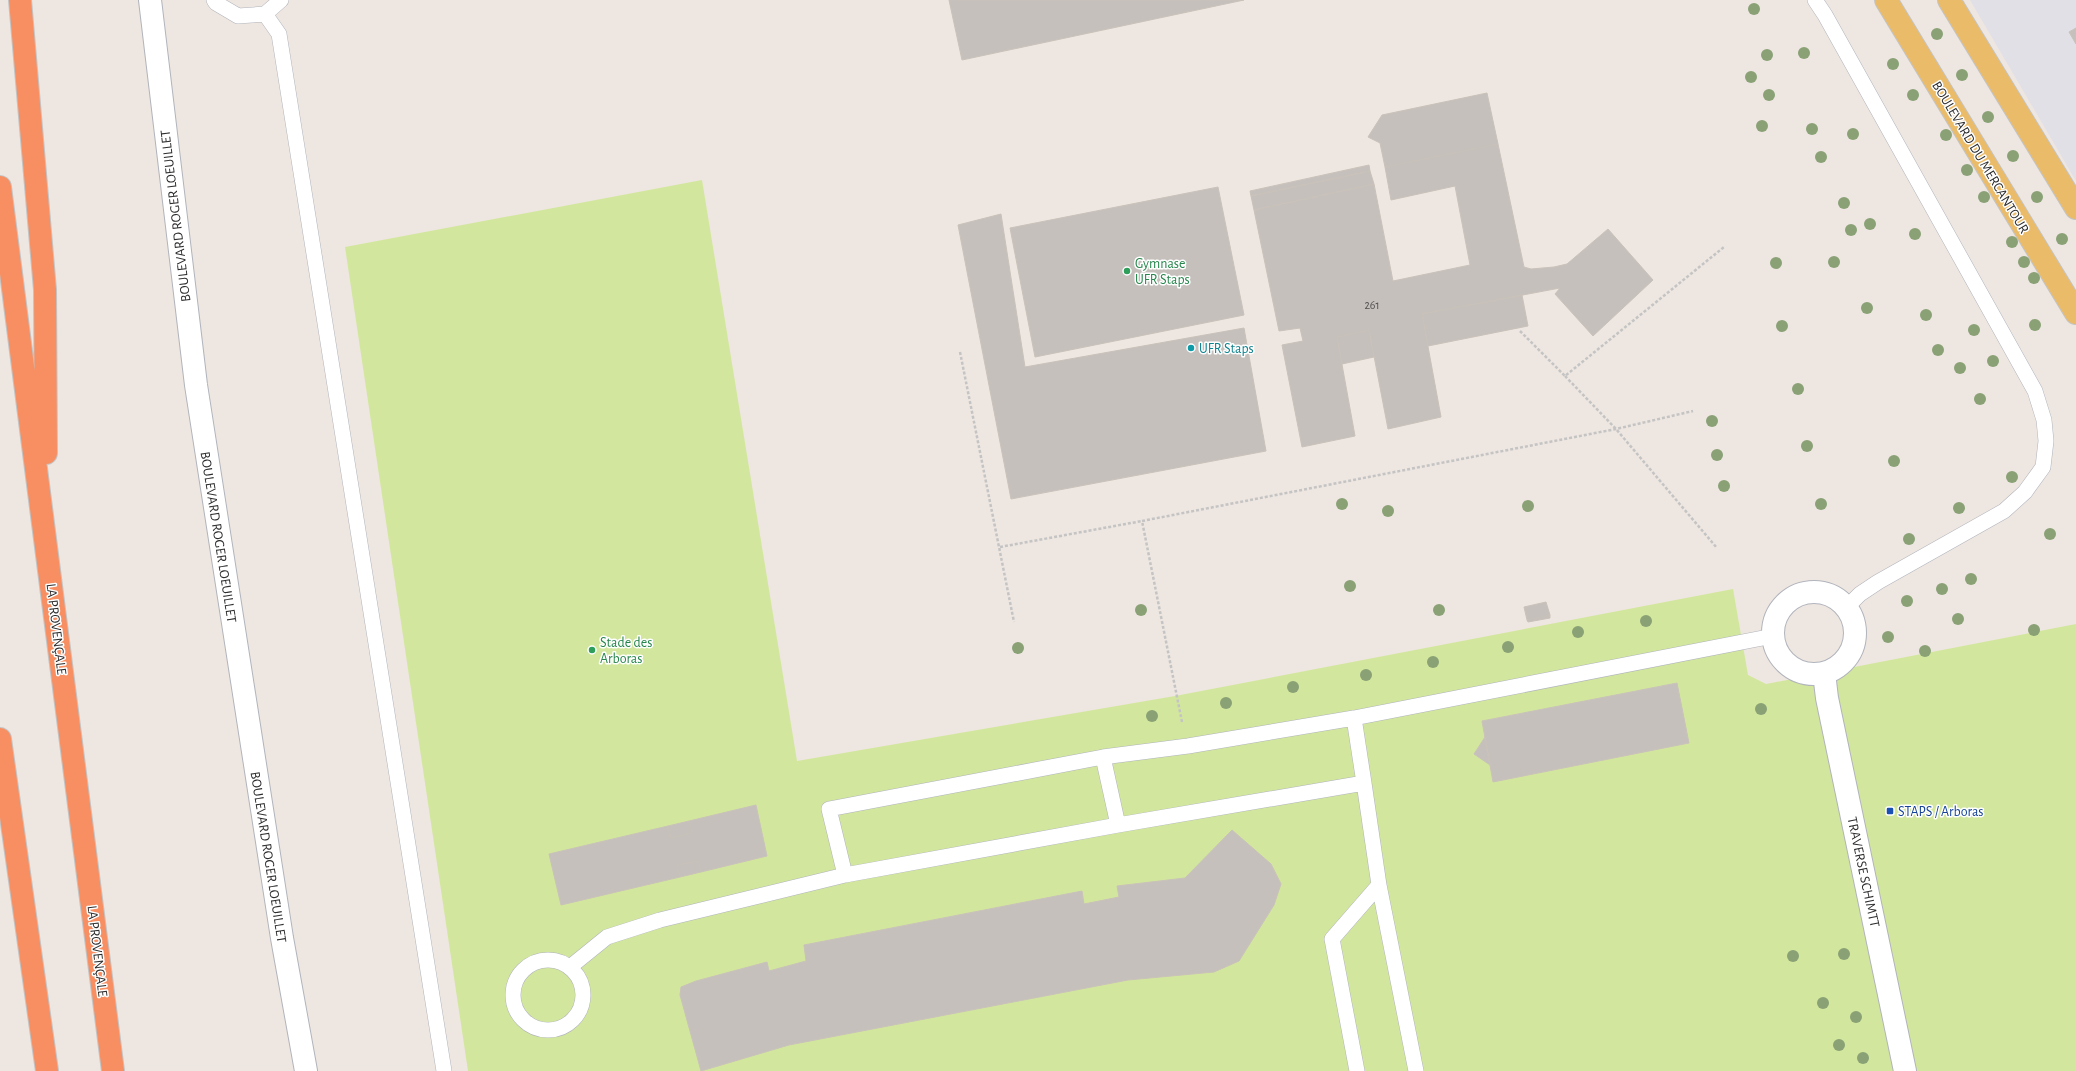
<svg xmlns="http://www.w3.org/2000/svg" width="2076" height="1071" viewBox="0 0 2076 1071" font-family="'Alegreya Sans',sans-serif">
<rect width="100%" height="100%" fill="#eee6e0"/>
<path fill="#e1e0e7" d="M1970 0H2076V181Z"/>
<path fill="#d2e79d" d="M702 180 797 761 1175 696 1733 589 1748 675 1766 684 2076 624V1071H468L345 247Z"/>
<path fill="#c6c0bd" stroke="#c9c2ba" d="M949 0H1244L962 60Z
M2076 28V44L2069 32Z
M1487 93 1498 144 1385 167 1380 143 1368 137 1382 115Z
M1498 144 1524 267 1531 269 1554 267 1567 264 1608 229 1653 280 1593 336 1555 294 1560 288 1422 314 1441 417 1388 429 1369 330 1337 337 1355 436 1302 447 1282 345 1303 341 1300 328 1279 331 1254 210 1374 184 1393 281 1470 265 1455 186 1391 200 1385 167Z
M1369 165 1370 171 1251 196 1250 191Z
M1370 171 1374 184 1254 210 1251 196Z
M1218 187 1244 315 1035 357 1010 228Z
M1001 214 1025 367 1244 328 1266 451 1011 499 958 225Z
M1522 295 1528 326 1428 346 1422 314Z
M1369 330 1374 357 1342 364 1337 337Z
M1546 602 1550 615 1527 620 1524 607Z
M1550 615V618L1528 622 1527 620Z
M1677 683 1689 743 1493 782 1482 721Z
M1485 737 1490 765 1474 754Z
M756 805 767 856 701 872 699 861 677 865 680 877 561 905 549 854 668 826 671 838 692 833 689 821Z
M689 821 692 833 671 838 668 826Z
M1232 830 1271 864 1281 884 1274 905 1239 961 1214 972 1128 980 789 1045 701 1071 680 995 681 987 696 981 767 962 769 971 806 961 804 945 1082 891 1084 904 1119 897 1117 886 1185 878Z
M699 861 701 872 680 877 677 865Z"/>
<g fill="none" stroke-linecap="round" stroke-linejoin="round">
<defs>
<path id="lane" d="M214 0 216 3 238 16 265 14 281 0
M1815 0 1825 15 2035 391 2044 420 2046 441 2043 467 2025 492 2004 511 1878 582 1860 594 1846 608
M265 14 279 34 444 1071
M1103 757 1118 825
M845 875 829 809 1103 757 1188 746 1354 718 1773 636
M1379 885 1416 1071
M513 995a35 35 0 1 1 70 0a35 35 0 1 1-70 0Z
M570 967 607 937 660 920 845 875 1118 825 1364 783 1354 718
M1357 1071 1332 939 1379 885 1364 783"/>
<path id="street" d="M150 0 196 385 282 938 306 1071
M1773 633a41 41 0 1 1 82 0a41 41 0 1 1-82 0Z
M1824 673 1827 698 1905 1071"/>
<path id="primary" d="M1886 0 2076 313
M1949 0 2076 208"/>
<path id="highway" d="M20 0 45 290 46 453
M0 187 113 1071
M0 739 47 1071"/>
</defs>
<use href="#lane" stroke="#b1b4bc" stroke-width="16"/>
<use href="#street" stroke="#b1b4bc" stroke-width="24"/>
<use href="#primary" stroke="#c4c4c4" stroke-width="24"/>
<use href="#highway" stroke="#c4c4c4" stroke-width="24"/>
<path stroke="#c4c4c4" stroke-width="2.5" stroke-dasharray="3 2" stroke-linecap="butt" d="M1520 331 1565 376 1724 247
M960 352 1014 622
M1565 376 1616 429 1717 548
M1000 547 1142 521
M1182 722 1142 521 1616 429 1693 411"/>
<use href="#lane" stroke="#fff" stroke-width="15"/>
<use href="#street" stroke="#fff" stroke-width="22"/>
<use href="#primary" stroke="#eabb69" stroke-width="22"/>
<use href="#highway" stroke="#f78f62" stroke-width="22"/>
</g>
<g fill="#8aa176">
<circle cx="1754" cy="9" r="6"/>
<circle cx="1937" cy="34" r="6"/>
<circle cx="1804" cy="53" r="6"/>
<circle cx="1767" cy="55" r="6"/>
<circle cx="1893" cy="64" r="6"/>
<circle cx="1962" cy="75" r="6"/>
<circle cx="1751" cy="77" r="6"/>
<circle cx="1769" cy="95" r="6"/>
<circle cx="1913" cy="95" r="6"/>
<circle cx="1988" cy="117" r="6"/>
<circle cx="1762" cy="126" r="6"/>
<circle cx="1812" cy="129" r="6"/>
<circle cx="1853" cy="134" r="6"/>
<circle cx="1946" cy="135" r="6"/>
<circle cx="2013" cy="156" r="6"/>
<circle cx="1821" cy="157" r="6"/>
<circle cx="1967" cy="170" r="6"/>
<circle cx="1984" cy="197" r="6"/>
<circle cx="2037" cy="197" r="6"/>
<circle cx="1844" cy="203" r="6"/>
<circle cx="1870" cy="224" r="6"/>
<circle cx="1851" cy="230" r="6"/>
<circle cx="1915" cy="234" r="6"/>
<circle cx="2062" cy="239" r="6"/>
<circle cx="2012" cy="242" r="6"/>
<circle cx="1834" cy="262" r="6"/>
<circle cx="2024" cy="262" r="6"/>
<circle cx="1776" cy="263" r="6"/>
<circle cx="2034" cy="278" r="6"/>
<circle cx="1867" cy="308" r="6"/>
<circle cx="1926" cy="315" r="6"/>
<circle cx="2035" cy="325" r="6"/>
<circle cx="1782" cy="326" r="6"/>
<circle cx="1974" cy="330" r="6"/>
<circle cx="1938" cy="350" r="6"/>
<circle cx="1993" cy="361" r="6"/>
<circle cx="1960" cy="368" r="6"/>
<circle cx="1798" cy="389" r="6"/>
<circle cx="1980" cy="399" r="6"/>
<circle cx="1712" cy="421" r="6"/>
<circle cx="1807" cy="446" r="6"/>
<circle cx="1717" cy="455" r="6"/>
<circle cx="1894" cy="461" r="6"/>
<circle cx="2012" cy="477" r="6"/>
<circle cx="1724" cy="486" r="6"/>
<circle cx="1342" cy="504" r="6"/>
<circle cx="1821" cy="504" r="6"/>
<circle cx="1528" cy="506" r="6"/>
<circle cx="1959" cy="508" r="6"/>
<circle cx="1388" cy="511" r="6"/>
<circle cx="2050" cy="534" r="6"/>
<circle cx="1909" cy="539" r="6"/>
<circle cx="1971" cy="579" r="6"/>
<circle cx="1350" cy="586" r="6"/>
<circle cx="1942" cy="589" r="6"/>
<circle cx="1907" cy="601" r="6"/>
<circle cx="1141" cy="610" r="6"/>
<circle cx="1439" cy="610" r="6"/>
<circle cx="1958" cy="619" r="6"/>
<circle cx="1646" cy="621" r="6"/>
<circle cx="2034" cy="630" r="6"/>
<circle cx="1578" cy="632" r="6"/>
<circle cx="1888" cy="637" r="6"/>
<circle cx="1508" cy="647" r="6"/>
<circle cx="1018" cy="648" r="6"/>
<circle cx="1925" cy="651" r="6"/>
<circle cx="1433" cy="662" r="6"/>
<circle cx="1366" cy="675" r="6"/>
<circle cx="1293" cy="687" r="6"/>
<circle cx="1226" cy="703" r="6"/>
<circle cx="1761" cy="709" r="6"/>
<circle cx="1152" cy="716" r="6"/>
<circle cx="1844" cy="954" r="6"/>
<circle cx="1793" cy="956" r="6"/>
<circle cx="1823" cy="1003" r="6"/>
<circle cx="1856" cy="1017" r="6"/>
<circle cx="1839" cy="1045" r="6"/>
<circle cx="1863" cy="1058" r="6"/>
</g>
<g fill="#2e9e5b" stroke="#fff" stroke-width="1.5">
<circle cx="1127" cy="271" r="4"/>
<circle cx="592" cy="650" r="4"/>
</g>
<circle fill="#0f9aa8" stroke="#fff" stroke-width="1.5" cx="1191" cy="348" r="4"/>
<rect fill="#1a4fb4" stroke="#fff" stroke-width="1.5" x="1886" y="807" width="8" height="8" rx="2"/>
<g text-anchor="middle" stroke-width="3" stroke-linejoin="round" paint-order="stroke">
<g font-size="12" fill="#535251">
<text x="1372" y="309">261</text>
</g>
<g font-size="14" fill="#2d2d2d" stroke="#fff">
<text transform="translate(1981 157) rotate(59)" y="5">BOULEVARD DU MERCANTOUR</text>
<text transform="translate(175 216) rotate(-97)" y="5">BOULEVARD ROGER LOEUILLET</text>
<text transform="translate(219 537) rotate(81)" y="5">BOULEVARD ROGER LOEUILLET</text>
<text transform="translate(57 629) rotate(83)" y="5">LA PROVENÇALE</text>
<text transform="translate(269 857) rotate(81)" y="5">BOULEVARD ROGER LOEUILLET</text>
<text transform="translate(1864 872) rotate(78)" y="5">TRAVERSE SCHIMTT</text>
<text transform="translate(98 951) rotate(83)" y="5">LA PROVENÇALE</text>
</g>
<g font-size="14" fill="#27864d" stroke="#fff" text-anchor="start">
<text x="1135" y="268">Gymnase<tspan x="1135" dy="16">UFR Staps</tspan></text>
<text x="600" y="647">Stade des<tspan x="600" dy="16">Arboras</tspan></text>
</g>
<g font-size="14" fill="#0d838f" stroke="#fff" text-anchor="start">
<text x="1199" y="353">UFR Staps</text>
</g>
<g font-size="14" fill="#164399" stroke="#fff" text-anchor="start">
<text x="1898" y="816">STAPS / Arboras</text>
</g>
</g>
</svg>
